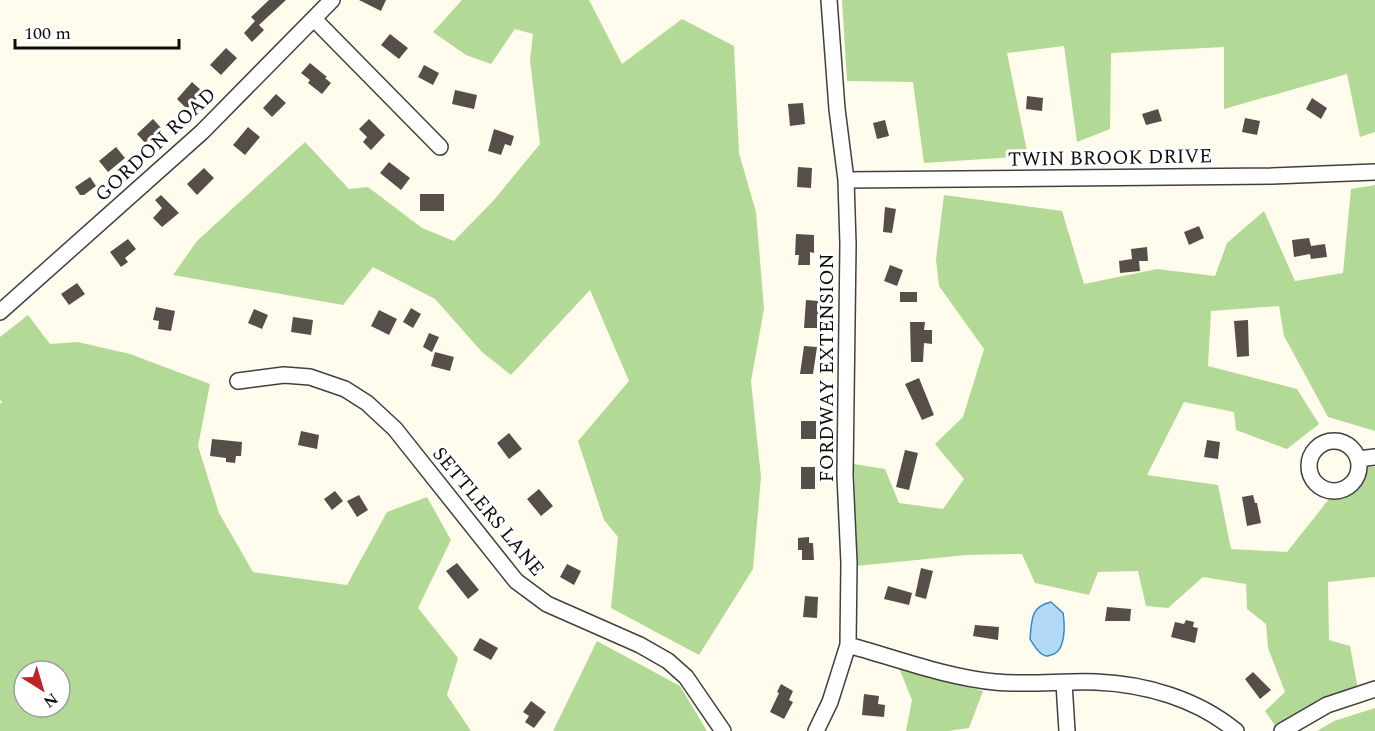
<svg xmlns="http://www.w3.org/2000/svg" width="1375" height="731" viewBox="0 0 1375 731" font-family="Spectral,serif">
<rect width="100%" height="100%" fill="#fffced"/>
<path fill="#b2da96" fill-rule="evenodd" d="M462 0H589L622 64 682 19 734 46 739 153 756 212 764 309 751 381 761 477 753 569 699 655 611 608 618 537 604 520 578 441 629 381 590 290 511 375 482 352 435 299 373 267 343 305 173 275 197 241 305 142 349 189 368 187 422 228 454 241 493 201 540 144 530 60 533 34 515 29 491 64 466 55 433 32Z
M842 0H1375V132L1360 137 1347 74 1224 109V47L1111 53 1110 129 1077 142 1064 46 1007 53 1028 156 924 163 913 82 847 81Z
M1375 185V431L1328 417 1284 336 1279 306 1211 311 1208 366 1297 389 1319 424 1287 449 1236 430 1234 412 1184 402 1147 475 1218 485 1231 549 1287 552 1333 494 1352 489 1365 466 1375 467V577L1328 582 1329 640 1350 646 1358 689 1278 730 1265 711 1285 692 1268 648 1266 624 1247 609 1246 584 1203 577 1168 608 1146 606 1138 571 1098 572 1089 595 1035 583 1022 554 967 555 856 566 854 464 885 469 899 503 943 509 964 479 935 444 963 417 984 349 939 286 936 259 944 195 1062 211 1084 284 1157 269 1215 276 1227 243 1264 211 1295 281 1343 273 1351 189Z
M28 315 50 344 78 342 130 354 210 384 198 446 219 513 253 572 347 585 387 512 427 497 451 540 418 608 458 658 447 695 471 731H0V404L2 402 0 399V337ZM24 671H60V707H24Z
M597 641 680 686 707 731H553Z
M899 668 983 691 969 728 948 731H906L912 700Z
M1375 708V731H1317L1334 721Z"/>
<path fill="#b2daf7" stroke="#388bcf" stroke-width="1.5" d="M1051 602 1063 613C1065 625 1066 652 1051 655 1047 656 1046 657 1042 654 1037 651 1033 644 1030 639 1032 620 1030 607 1051 602Z"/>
<path fill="#564f49" d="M269 0H286L259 25 264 30 252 42 244 33 255 21 251 17Z
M359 0H386L381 11Z
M390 34 408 48 399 59 381 45Z
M226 48 237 58 221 75 210 65Z
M310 63 327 77 325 78 331 83 322 94 308 83 310 80 301 73Z
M424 65 439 73 433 85 418 77Z
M192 82 203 92 187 109 177 99Z
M455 90 477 95 474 109 452 104Z
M276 94 286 103 272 117 263 108Z
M1027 96 1043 98 1042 111 1026 109Z
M1312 98 1327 108 1321 119 1306 109Z
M803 103 805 124 790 126 788 104Z
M1158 109 1162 121 1146 125 1142 114Z
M1245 118 1260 121 1257 135 1242 132Z
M153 119 162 129 146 144 137 134Z
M369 119 385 135 371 150 363 142 367 137 359 129Z
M885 120 889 136 877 139 873 123Z
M248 127 260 137 245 155 233 145Z
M494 129 514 136 511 146 505 144 501 155 488 151Z
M116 147 125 158 108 172 99 161Z
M389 162 410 178 401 190 380 173Z
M798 167 812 168 811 188 797 187Z
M204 168 214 178 197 195 187 184Z
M90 177 96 186 84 195H80L75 187Z
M420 194H444V211H420Z
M161 195 179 213 162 227 153 218 162 208 155 200Z
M885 207 896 209 892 233 883 232Z
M1199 226 1204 238 1189 245 1184 232Z
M796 234 814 235V253L810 252V265H798L799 255H795Z
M1309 238 1311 246 1325 244 1327 257 1311 259 1310 254 1294 257 1292 240Z
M128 239 136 249 125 258 128 262 121 267 110 252Z
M1147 247 1148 261H1139L1140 271 1120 273 1119 261 1132 259 1131 249Z
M890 265 903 270 897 286 884 281Z
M77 283 85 294 69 305 61 294Z
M900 292H917V302H900Z
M806 300 819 301 818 328H804Z
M156 307 175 311 171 331 158 329 159 321 153 320Z
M411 308 421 314 413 328 403 322Z
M254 309 268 315 262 329 248 323Z
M379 310 397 319 389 335 371 326Z
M293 317 313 320 311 335 291 332Z
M1248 320 1249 356 1237 357 1234 321Z
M910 322H925L924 330H932V344L924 343 923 362H911Z
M429 333 439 337 432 352 423 347Z
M804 346 817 347 813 374H800Z
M435 352 454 357 450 371 431 366Z
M919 378 934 415 922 420 905 384Z
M801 421H816V439H801Z
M301 431 319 435 317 449 298 445Z
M509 433 522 449 509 459 497 443Z
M212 439 242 442 241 456H236L235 463 226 462V458L210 456Z
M1207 440 1220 442 1218 459 1204 457Z
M905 450 918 453 909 490 896 487Z
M801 467H815V489H801Z
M539 489 553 506 541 516 527 499Z
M335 491 343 501 332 510 324 499Z
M359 495 368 510 357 517 347 501Z
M1253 495 1255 503H1257L1261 523 1247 526 1242 497Z
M809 537V543H813L814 560H802V550H798V538Z
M457 563 479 590 468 599 446 571Z
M567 564 581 571 574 585 560 577Z
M921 568 933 571 926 599 915 596Z
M888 586 912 593 909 605 884 599Z
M805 596 818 597 817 618 803 617Z
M1107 607 1131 609 1130 621H1105Z
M1186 620 1194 622 1193 627 1198 628 1195 643 1171 637 1175 622 1184 624Z
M975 625 999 627 998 640 973 636Z
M480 638 498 648 491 660 473 650Z
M1253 672 1271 690 1260 699 1245 679Z
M781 684 793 691 789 700 793 702 784 719 770 712 779 693 777 692Z
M864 694 879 696 878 704 885 705 884 717 862 715Z
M531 701 546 712 534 728 525 722 529 716 523 712Z"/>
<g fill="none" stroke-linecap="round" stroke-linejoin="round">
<defs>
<path id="minor" d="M314 19 440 147
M846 180 1272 176 1375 172
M0 312 202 132 332 0
M238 381 284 375 310 377 345 389 367 403 395 429 516 581 547 604 640 645 668 661 686 677 723 731
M1309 466a25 25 0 1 1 50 0a25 25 0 1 1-50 0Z
M1358 459 1375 457
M848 645C896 658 945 677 995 682 1028 685 1062 681 1096 682 1146 684 1197 699 1236 731
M1064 683 1067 731
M816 731 830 702 848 645 849 563 845 475 848 244 846 180 837 109 829 0
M1282 731 1327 705 1375 689"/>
</defs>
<use href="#minor" stroke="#404040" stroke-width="18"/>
<use href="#minor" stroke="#fff" stroke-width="15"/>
</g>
<g text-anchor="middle" stroke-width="6" stroke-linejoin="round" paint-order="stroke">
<g font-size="20" fill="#0d0d0d" stroke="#fff">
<text transform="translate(155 144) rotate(-43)" y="7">GORDON ROAD</text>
<text transform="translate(1110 157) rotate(-1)" y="7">TWIN BROOK DRIVE</text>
<text transform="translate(826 368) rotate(-90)" y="7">FORDWAY EXTENSION</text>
<text transform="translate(489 511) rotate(50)" y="7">SETTLERS LANE</text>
</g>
</g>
<g transform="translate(42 689) rotate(143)"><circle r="28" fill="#ffffff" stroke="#9e9e9e" stroke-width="1.5"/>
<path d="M0-4.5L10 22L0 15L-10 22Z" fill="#bf2424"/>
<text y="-9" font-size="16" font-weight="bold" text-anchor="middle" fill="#0d0d0d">N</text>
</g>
<path d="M15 39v9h164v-9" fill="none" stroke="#0d0d0d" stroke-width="3"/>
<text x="24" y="39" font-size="18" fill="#0d0d0d" stroke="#ffffff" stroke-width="4.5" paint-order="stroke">100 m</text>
</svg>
